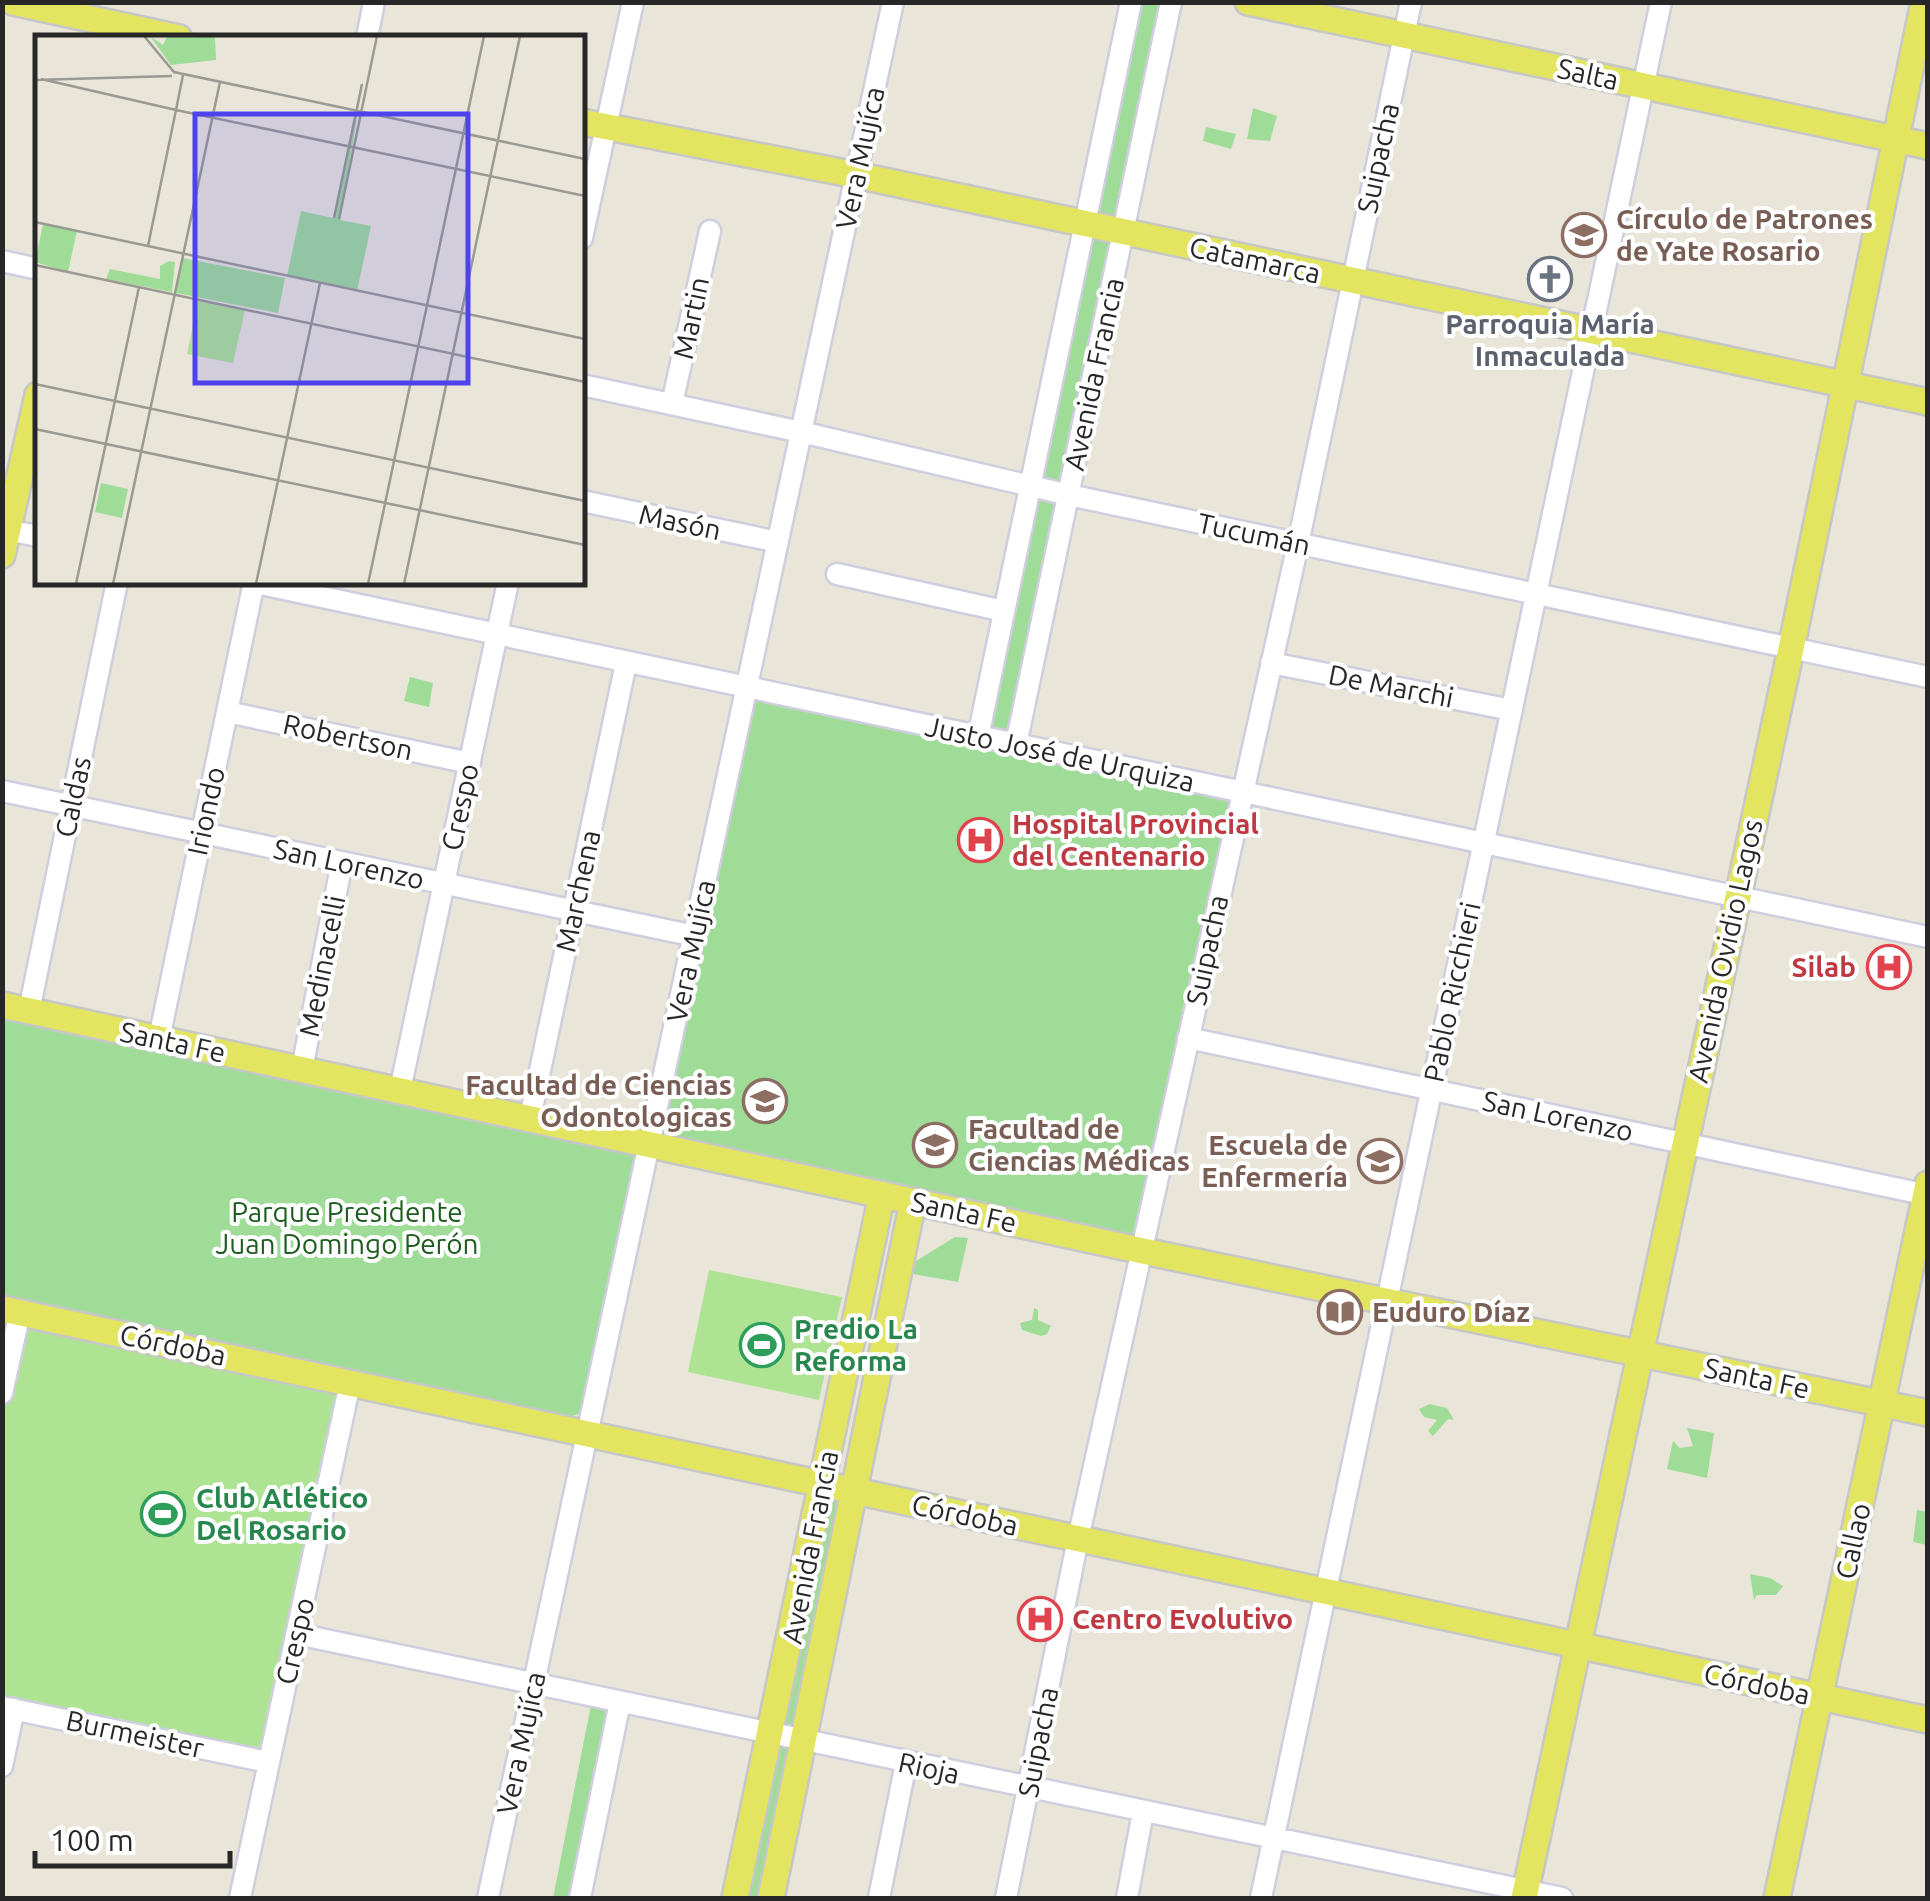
<svg xmlns="http://www.w3.org/2000/svg" width="1930" height="1901" viewBox="0 0 1930 1901" font-family="Ubuntu,sans-serif">
<rect width="100%" height="100%" fill="#e9e6d9"/>
<path fill="#9fdc98" d="M1131 3H1171L1017 745 1241 792 1143 1251 650 1144 747 689 978 737Z
M1253 108 1277 116 1270 141 1247 139Z
M1206 127 1236 134 1231 149 1203 141Z
M410 677 433 683 429 707 404 701Z
M3 1013 633 1153 635 1162 585 1412 569 1417 3 1296Z
M955 1237 968 1238 958 1282 913 1274 916 1261Z
M1034 1308 1038 1310V1320L1051 1326 1047 1334 1041 1336 1022 1330 1020 1323 1032 1320Z
M1430 1404 1447 1408 1454 1420 1448 1419 1433 1436 1428 1431 1437 1420 1424 1417 1419 1409Z
M1687 1428 1714 1433 1707 1478 1667 1469 1673 1441 1680 1448 1693 1446Z
M822 1484 853 1491 771 1898H735Z
M1917 1510 1927 1512V1545L1913 1542Z
M1750 1574 1770 1578 1783 1586 1776 1595H1757L1754 1600Z
M591 1705 612 1709 574 1898H553Z"/>
<path fill="#aee394" d="M709 1270 842 1297 819 1400 688 1372Z
M20 1312 350 1383 268 1762 3 1707 2 1393Z"/>
<g fill="none" stroke-linecap="round" stroke-linejoin="round">
<defs>
<path id="minor" d="M367 38 374 2
M582 238 633 2
M2 261 38 269
M582 385 801 432 1069 495 1928 677
M672 404 710 231
M582 501 778 542
M2 529 38 536
M837 574 1004 611
M251 582 1928 937
M1271 663 1512 710
M227 712 470 763
M978 737 1131 2
M1016 745 1171 2
M2 791 695 936
M29 1011 117 582
M1188 1038 1928 1195
M159 1039 254 582
M302 1069 342 862
M400 1090 508 582
M530 1118 626 663
M2 1393 20 1312
M297 1634 1562 1898
M2 1707 268 1762
M2 1766 14 1709
M240 1898 350 1383
M488 1898 893 2
M580 1898 620 1702
M879 1898 906 1763
M1006 1898 1078 1539 1298 544 1411 2
M1127 1898 1143 1812
M1261 1898 1661 2"/>
<path id="major" d="M13 2 179 38
M1248 2 1928 146
M582 122 856 175 1928 402
M2 555 38 395
M2 1005 1143 1251 1928 1413
M2 1309 1928 1720
M735 1898 882 1194
M771 1898 913 1201
M1524 1898 1791 649 1924 2
M1777 1898 1928 1184"/>
</defs>
<use href="#minor" stroke="#cfcedf" stroke-width="25"/>
<use href="#major" stroke="#c7c7c7" stroke-width="30"/>
<use href="#minor" stroke="#fff" stroke-width="20"/>
<use href="#major" stroke="#e3e561" stroke-width="25"/>
</g>
<defs>
<symbol id="university-ring" viewBox="-11 -11 22 22"><circle r="9.5" fill="#fff" stroke="#8d6e63" stroke-width="1.5"/><path d="M0-5L7-2L0 1L-7-2ZM-4 1L0 2.5L4 1V4Q0 6-4 4Z" fill="#8d6e63"/></symbol>
<symbol id="church-ring" viewBox="-11 -11 22 22"><circle r="9.5" fill="#fff" stroke="#6b7280" stroke-width="1.5"/><path d="M-1.2-6h2.4v3.5h3.3v2.4h-3.3V6h-2.4V-.1h-3.3v-2.4h3.3Z" fill="#6b7280"/></symbol>
<symbol id="hospital-ring" viewBox="-11 -11 22 22"><circle r="9.5" fill="#fff" stroke="#e0444e" stroke-width="1.5"/><path d="M-5-5h3v3.5h4V-5h3V5h-3V1.5h-4V5h-3Z" fill="#e0444e"/></symbol>
<symbol id="library-ring" viewBox="-11 -11 22 22"><circle r="9.5" fill="#fff" stroke="#8d6e63" stroke-width="1.5"/><path d="M-6-4Q-3-5.5-.7-3.5V5Q-3 3-6 4ZM6-4Q3-5.5 .7-3.5V5Q3 3 6 4Z" fill="#8d6e63"/></symbol>
<symbol id="stadium-ring" viewBox="-11 -11 22 22"><circle r="9.5" fill="#fff" stroke="#2e9e5b" stroke-width="1.5"/><path d="M0-5a6.5 5 0 1 0 0 10a6.5 5 0 1 0 0-10ZM-3.5-1.8h7v3.6h-7Z" fill="#2e9e5b"/></symbol>
</defs>
<g fill-rule="evenodd">
<use href="#university-ring" x="1559" y="210" width="50" height="50"/>
<use href="#church-ring" x="1525" y="254" width="50" height="50"/>
<use href="#hospital-ring" x="955" y="815" width="50" height="50"/>
<use href="#hospital-ring" x="1864" y="942" width="50" height="50"/>
<use href="#university-ring" x="740" y="1076" width="50" height="50"/>
<use href="#university-ring" x="910" y="1120" width="50" height="50"/>
<use href="#university-ring" x="1355" y="1136" width="50" height="50"/>
<use href="#library-ring" x="1315" y="1287" width="50" height="50"/>
<use href="#stadium-ring" x="737" y="1320" width="50" height="50"/>
<use href="#stadium-ring" x="138" y="1489" width="50" height="50"/>
<use href="#hospital-ring" x="1015" y="1594" width="50" height="50"/>
</g>
<g text-anchor="middle" stroke-width="8" stroke-linejoin="round" paint-order="stroke">
<g font-size="28" fill="#272727" stroke="#fff">
<text transform="translate(1588 74) rotate(12)" y="10">Salta</text>
<text transform="translate(860 158) rotate(-78)" y="10">Vera Mujíca</text>
<text transform="translate(1378 158) rotate(-78)" y="10">Suipacha</text>
<text transform="translate(1255 260) rotate(12)" y="10">Catamarca</text>
<text transform="translate(691 318) rotate(-78)" y="10">Martin</text>
<text transform="translate(1094 374) rotate(-78)" y="10">Avenida Francia</text>
<text transform="translate(680 522) rotate(12)" y="10">Masón</text>
<text transform="translate(1254 534) rotate(12)" y="10">Tucumán</text>
<text transform="translate(1391 686) rotate(11)" y="10">De Marchi</text>
<text transform="translate(348 737) rotate(12)" y="10">Robertson</text>
<text transform="translate(1060 754) rotate(12)" y="10">Justo José de Urquiza</text>
<text transform="translate(73 797) rotate(-78)" y="10">Caldas</text>
<text transform="translate(460 807) rotate(-78)" y="10">Crespo</text>
<text transform="translate(206 811) rotate(-78)" y="10">Iriondo</text>
<text transform="translate(349 864) rotate(12)" y="10">San Lorenzo</text>
<text transform="translate(578 891) rotate(-78)" y="10">Marchena</text>
<text transform="translate(1207 950) rotate(-78)" y="10">Suipacha</text>
<text transform="translate(691 951) rotate(-78)" y="10">Vera Mujíca</text>
<text transform="translate(1725 951) rotate(-78)" y="10">Avenida Ovidio Lagos</text>
<text transform="translate(322 966) rotate(-79)" y="10">Medinacelli</text>
<text transform="translate(1452 992) rotate(-78)" y="10">Pablo Ricchieri</text>
<text transform="translate(173 1042) rotate(12)" y="10">Santa Fe</text>
<text transform="translate(1558 1116) rotate(12)" y="10">San Lorenzo</text>
<text transform="translate(964 1212) rotate(12)" y="10">Santa Fe</text>
<text transform="translate(173 1345) rotate(12)" y="10">Córdoba</text>
<text transform="translate(1757 1378) rotate(12)" y="10">Santa Fe</text>
<text transform="translate(965 1515) rotate(12)" y="10">Córdoba</text>
<text transform="translate(1853 1541) rotate(-78)" y="10">Callao</text>
<text transform="translate(810 1547) rotate(-79)" y="10">Avenida Francia</text>
<text transform="translate(295 1641) rotate(-77)" y="10">Crespo</text>
<text transform="translate(1757 1684) rotate(12)" y="10">Córdoba</text>
<text transform="translate(135 1734) rotate(12)" y="10">Burmeister</text>
<text transform="translate(1038 1742) rotate(-79)" y="10">Suipacha</text>
<text transform="translate(521 1743) rotate(-78)" y="10">Vera Mujíca</text>
<text transform="translate(929 1768) rotate(12)" y="10">Rioja</text>
</g>
<g font-size="28" font-weight="bold" fill="#785e54" stroke="#fff" text-anchor="start">
<text x="1616" y="229">Círculo de Patrones<tspan x="1616" dy="32">de Yate Rosario</tspan></text>
<text x="732" y="1095" text-anchor="end">Facultad de Ciencias<tspan x="732" dy="32">Odontologicas</tspan></text>
<text x="968" y="1139">Facultad de<tspan x="968" dy="32">Ciencias Médicas</tspan></text>
<text x="1348" y="1155" text-anchor="end">Escuela de<tspan x="1348" dy="32">Enfermería</tspan></text>
<text x="1372" y="1322">Euduro Díaz</text>
</g>
<g font-size="28" font-weight="bold" fill="#5b616d" stroke="#fff">
<text x="1550" y="334">Parroquia María<tspan x="1550" dy="32">Inmaculada</tspan></text>
</g>
<g font-size="28" font-weight="bold" fill="#be3a42" stroke="#fff" text-anchor="start">
<text x="1012" y="834">Hospital Provincial<tspan x="1012" dy="32">del Centenario</tspan></text>
<text x="1856" y="977" text-anchor="end">Silab</text>
<text x="1072" y="1629">Centro Evolutivo</text>
</g>
<g font-size="28" fill="#1e5d20" stroke="#fff">
<text x="347" y="1222">Parque Presidente<tspan x="347" dy="32">Juan Domingo Perón</tspan></text>
</g>
<g font-size="28" font-weight="bold" fill="#27864d" stroke="#fff" text-anchor="start">
<text x="794" y="1339">Predio La<tspan x="794" dy="32">Reforma</tspan></text>
<text x="196" y="1508">Club Atlético<tspan x="196" dy="32">Del Rosario</tspan></text>
</g>
</g>
<g transform="translate(35 35)">
<rect width="550" height="550" fill="#e9e6d9"/>
<path d="M115 1 128 10 132 1H180L181 25 136 30ZM329 40 305 185 336 191 322 256 252 241 266 176 298 183ZM8 189 42 196 33 237 0 227ZM147 223 250 243 243 278 141 258ZM134 226 140 227 137 257 71 244 75 234 125 244V231ZM66 448 93 454 87 483 60 477Z" fill="#9fdc98"/>
<path d="M163 265 210 275 198 328 152 319Z" fill="#aee394"/>
<path fill="none" stroke="#9b9a92" stroke-width="2.5" d="M109 1 139 37 550 124M148 40 141 75 550 161M6 44 141 75 113 211M0 45 137 41M299 183 327 49M304 184 342 1M0 187 550 304M0 230 550 347M0 349 550 466M0 394 550 510M41 549 104 252M78 549 185 47M221 549 285 248M333 549 449 1M369 549 485 1"/>
<path fill="#4d42ec" fill-opacity="0.15" stroke="#4d42ec" stroke-width="5" d="M160 79H433V348H160Z"/>
<rect width="550" height="550" fill="none" stroke="#272727" stroke-width="5"/>
</g>
<rect width="1930" height="1901" fill="none" stroke="#272727" stroke-width="10"/>
<path d="M35 1851v15h195v-15" fill="none" stroke="#272727" stroke-width="5"/>
<text x="50" y="1851" font-size="30" fill="#272727" stroke="#ffffff" stroke-width="8" paint-order="stroke">100 m</text>
</svg>
